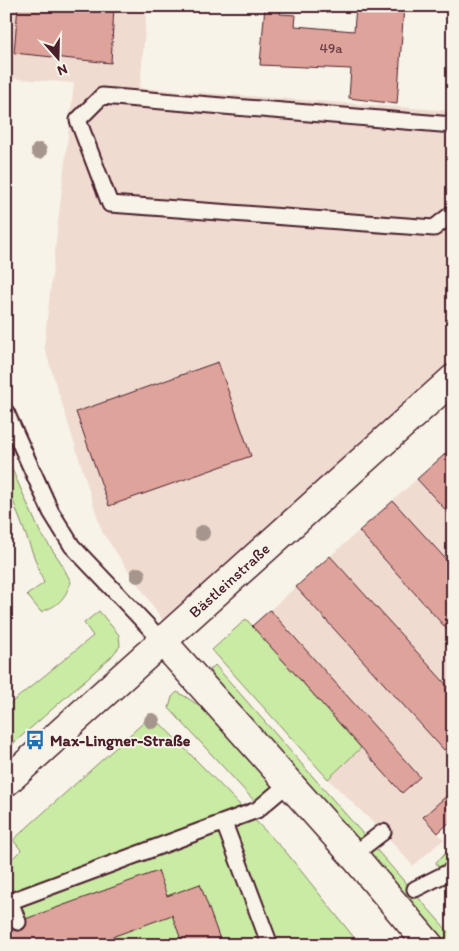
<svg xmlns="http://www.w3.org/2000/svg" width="459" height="951" viewBox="0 0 459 951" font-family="Itim,sans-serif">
<rect width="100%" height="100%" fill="#f7f3e8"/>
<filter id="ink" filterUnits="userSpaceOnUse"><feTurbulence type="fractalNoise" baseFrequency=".02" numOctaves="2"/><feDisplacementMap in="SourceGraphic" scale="10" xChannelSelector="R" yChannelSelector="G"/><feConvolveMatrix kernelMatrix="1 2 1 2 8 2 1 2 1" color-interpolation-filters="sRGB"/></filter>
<g filter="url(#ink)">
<path fill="#f0dbd1" d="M10 6H147L140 88 453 111V392L177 641 102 532 44 346 74 83 6 78Z
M453 447V819L438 833 444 839 413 866 383 832 328 779 361 748 252 626Z"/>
<path fill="#c9eba4" stroke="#8a8568" d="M7 458 40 532 60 561 71 582C64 600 59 605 41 612L27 595 44 583 13 501 6 500Z
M99 611 119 635 120 646 111 657 6 750V707L93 636 84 623Z
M246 619 361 748 328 779 212 650Z
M215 665 370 842 361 850 223 691 210 670Z
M177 692C214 710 249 759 277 789L258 805 169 708 172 697Z
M152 715 286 852 360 945H6V865L21 850 13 840Z
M453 847V906L436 862Z
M375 848 453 937V945H444L366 854Z"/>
<path fill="#dea49c" stroke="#4a1f2b" d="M18 6H114L111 63 14 53Z
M265 6H281L280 14 296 15 295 26 354 31 356 6H404L397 104 349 98 351 69 260 65Z
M218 362 251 456 109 506 76 412Z
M453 447V518L417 479Z
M393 501 453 567V636L359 531Z
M330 556 453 692V742L444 750 296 587Z
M270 610 420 777 402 793 252 626Z
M453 790V819L438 833 423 817Z
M158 871 167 896 200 884 222 945H183L172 915 90 945H6V926Z"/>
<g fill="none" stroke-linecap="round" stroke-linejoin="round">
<defs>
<path id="service" d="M453 125 102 96 78 120 110 204 434 228 453 213
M6 412 51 512 72 546 162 641
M224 823 270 945
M353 855 383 832
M415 889 453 870
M6 898 10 901 18 922
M6 903 257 810 289 783"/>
<path id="minor" d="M162 641 353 855 429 945
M6 782 453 379"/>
</defs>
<use href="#service" stroke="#4a1f2b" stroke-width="19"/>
<use href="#minor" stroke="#4a1f2b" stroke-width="31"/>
<use href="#service" stroke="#f7f3e8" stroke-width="15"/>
<use href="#minor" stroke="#f7f3e8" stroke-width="28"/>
</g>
<g fill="#a6958d">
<circle cx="39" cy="151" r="8"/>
<circle cx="202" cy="533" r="8"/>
<circle cx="138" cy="575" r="8"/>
<circle cx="152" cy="721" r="8"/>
</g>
</g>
<defs>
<symbol id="bus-bare" viewBox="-9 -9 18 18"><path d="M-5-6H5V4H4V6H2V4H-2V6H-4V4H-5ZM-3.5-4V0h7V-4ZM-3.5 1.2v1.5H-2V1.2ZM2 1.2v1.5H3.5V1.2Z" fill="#1f6fb2" stroke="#f7f3e8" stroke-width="2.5" paint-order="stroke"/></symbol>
</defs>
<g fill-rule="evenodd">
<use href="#bus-bare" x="21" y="726" width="28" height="28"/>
</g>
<g text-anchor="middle" stroke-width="4" stroke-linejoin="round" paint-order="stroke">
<g font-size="14" fill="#6f4047">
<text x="331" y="53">49a</text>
</g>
<g font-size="16" fill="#4a1f2b" stroke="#f7f3e8">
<text transform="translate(229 580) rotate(-42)" y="6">Bästleinstraße</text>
</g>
<g font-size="16" font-weight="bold" fill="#4a1f2b" stroke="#f7f3e8" text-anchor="start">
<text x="50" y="746">Max-Lingner-Straße</text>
</g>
</g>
<rect width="459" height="951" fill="none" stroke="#f7f3e8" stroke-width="25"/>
<rect x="12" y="12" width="434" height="926" fill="none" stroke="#4a1f2b" stroke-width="2" filter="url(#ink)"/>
<g transform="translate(58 58) rotate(160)" stroke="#f7f3e8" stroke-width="4" paint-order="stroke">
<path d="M0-4L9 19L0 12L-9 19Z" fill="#4a1f2b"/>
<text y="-8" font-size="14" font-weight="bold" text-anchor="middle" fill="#4a1f2b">N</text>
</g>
</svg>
